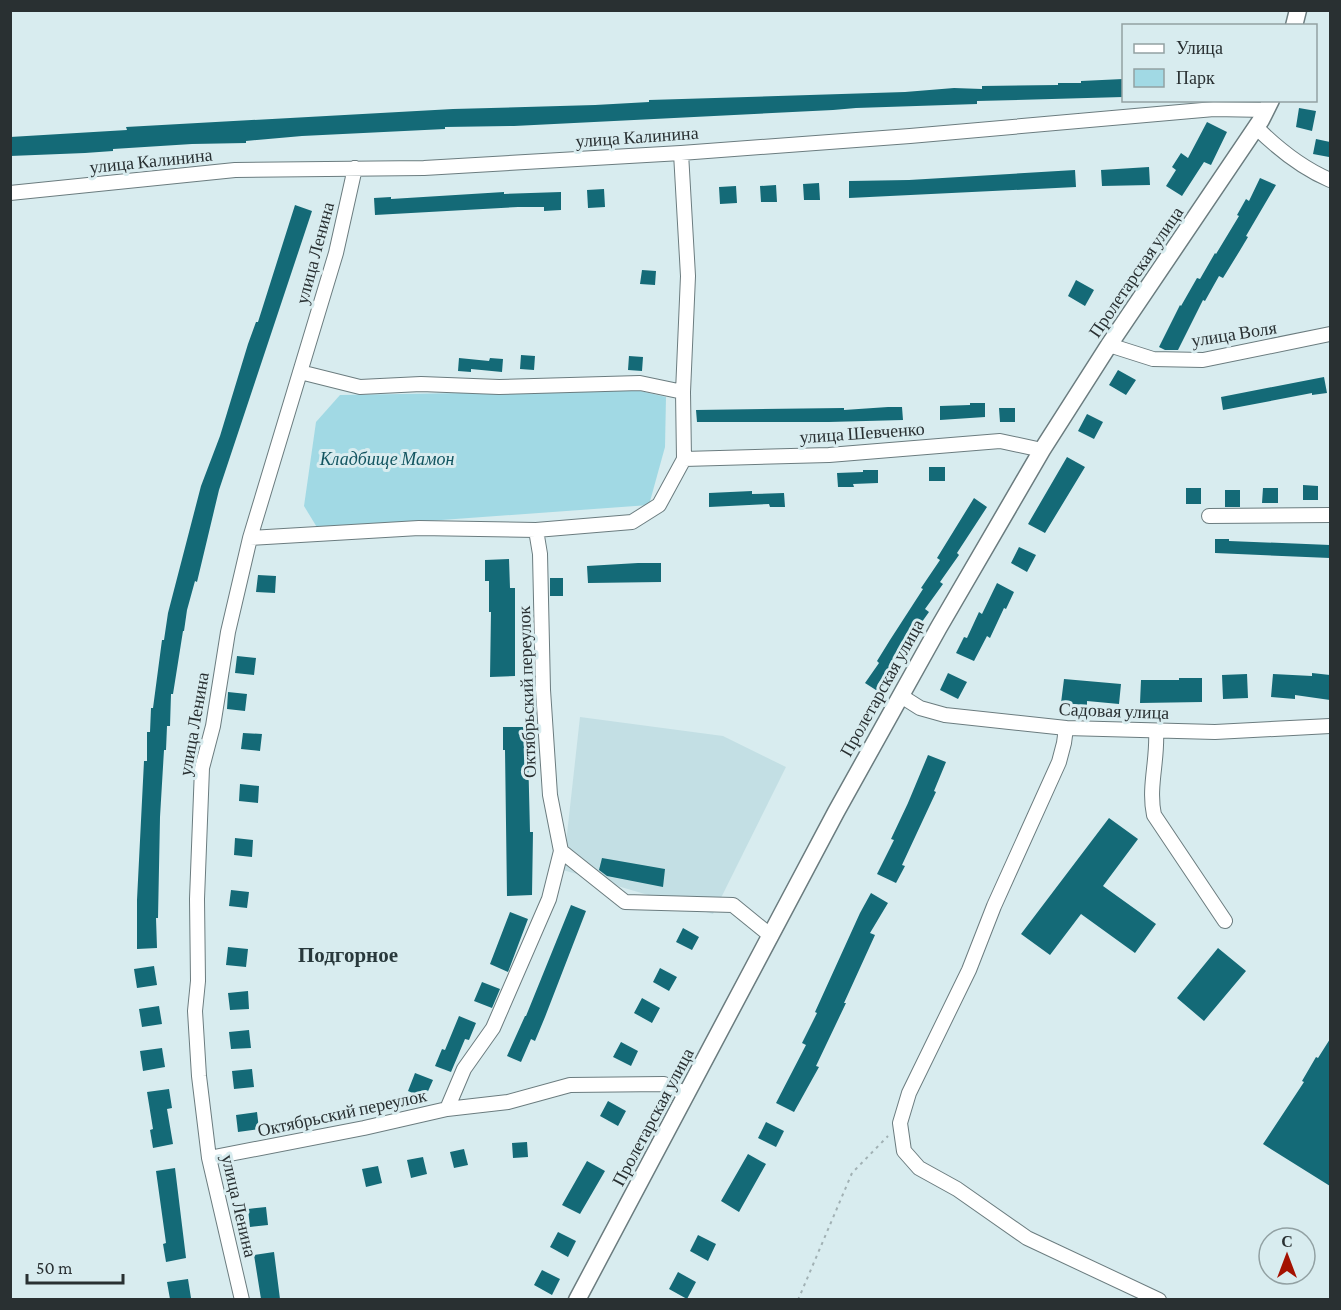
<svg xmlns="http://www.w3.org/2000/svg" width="1341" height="1310" viewBox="0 0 1341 1310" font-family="'Crimson Pro',serif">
<rect width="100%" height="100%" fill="#d8ecef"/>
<path fill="#c3dfe4" d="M580 717 723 736 786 767 713 914 563 870Z"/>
<path fill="#a1d9e4" d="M636 390 666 397 665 447 649 505 318 529 304 506 316 422 340 395Z"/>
<path fill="#146a77" d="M1123 79V97L977 101V104L856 108 833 110 514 126 445 127V129L302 136 246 141V143L192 144 113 149V151L85 153 10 156V137L127 130 126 127 453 109 595 105 649 102V100L905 92 954 88 982 89V86L1058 85V83H1081V81Z
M1299 108 1316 111 1312 131 1296 127Z
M1207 122 1227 132 1211 165 1204 162 1182 196 1166 186 1176 170 1172 167 1181 153 1188 158Z
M1316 139 1330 142 1329 157 1313 154Z
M1149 167 1150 185 1102 186 1101 170Z
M1075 170 1076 187 849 198V181L909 180Z
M1260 178 1276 185 1246 236 1248 237 1239 252 1223 278 1219 276 1205 301 1203 300 1178 350H1165L1159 347 1180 305 1181 306 1197 278 1200 279 1215 253 1216 254 1239 216 1237 215 1246 199 1249 201Z
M819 183 820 200H804L803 184Z
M776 185 777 202H761L760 186Z
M736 186 737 203 720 204 719 187Z
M604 189 605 207 588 208 587 190Z
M504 192V194L561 192V210L544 211V207H518L375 215 374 198 391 197V199Z
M295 205 312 211 219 490 197 582 195 581 187 610 184 631H183L173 694H171L170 726H167L166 750H164L160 817 158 918H156L157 948 137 949V900L144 761H147V732H150L151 708H153L162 640H164L168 613 201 486 220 436 248 344 256 322H258Z
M642 270 656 271 655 285 640 284Z
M1076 280 1094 290 1085 306 1068 296Z
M521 355 535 356 534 370 520 369Z
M629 356 643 357 642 371 628 370Z
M459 358 489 361 490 358 503 359 502 372 471 369V372L458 371Z
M1118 370 1136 380 1126 395 1109 385Z
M1324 377 1327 393 1312 395V393L1223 410 1221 397Z
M970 403H985V417L940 420V406L970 405Z
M888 407H902L903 420 829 422H697L696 410 844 408V410Z
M999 408H1015V422H1000Z
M1087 414 1103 422 1094 439 1078 431Z
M1067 457 1085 467 1045 533 1028 524Z
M929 467H945V481H929Z
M863 470H878V483L853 484 854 487H838L837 473 863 472Z
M1303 485 1318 486V500H1303Z
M1186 488H1201V504H1186Z
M1263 488H1278V503H1262Z
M1225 490H1240V507H1225Z
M752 491V494L784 493 785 507H770L769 504 709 507V493Z
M974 498 987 507 957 553 959 555 940 582 943 584 925 609 929 612 897 657 899 658 885 678 887 680 879 692 865 683 879 663 877 661 890 640 923 589 921 588 940 560 937 558Z
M1215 539H1229V541L1330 545V558L1215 553Z
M1019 547 1036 555 1027 572 1011 563Z
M509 559 510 588H515V676L490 677 491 612H489V581H485V560Z
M638 563H661V582L588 583 587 566Z
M258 575 276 576 275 593 256 592Z
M550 578H563V596H550Z
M997 583 1014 592 1006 609 1004 608 990 638 987 636 974 661 956 653 964 637 967 638 979 612 982 614Z
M237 656 256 658 254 675 235 673Z
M948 673 967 682 958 699 940 690Z
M1312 673 1330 675V700L1295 695V699L1271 697 1273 674 1312 676Z
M1247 674 1248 698 1223 699 1222 675Z
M1179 678H1202V702L1140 703 1141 680H1179Z
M1064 679 1121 684 1119 704 1087 701V705L1061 703Z
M228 692 247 694 245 711 227 709Z
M503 727H529L530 750H528L530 832H533L532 895 507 896 505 750H503Z
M243 733 262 734 260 751 241 749Z
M928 755 946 762 934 791 936 792 902 865 905 866 896 883 877 874 894 840 891 839 908 803Z
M240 784 259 786 258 803 239 801Z
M1109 818 1138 839 1103 886 1156 924 1135 953 1081 914 1050 955 1021 934Z
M235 838 253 840 252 857 234 855Z
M602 858 665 869 663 887 607 876 599 870Z
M231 890 249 892 247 908 229 906Z
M871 893 888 903 870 933 875 935 844 1003H846L816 1066 819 1067 794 1112 776 1103 806 1045 802 1043 817 1013 815 1012 860 913Z
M571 905 586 911 545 1017 535 1041 531 1039 521 1062 507 1056 525 1016H526Z
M510 912 528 919 508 972 490 964Z
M683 928 699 937 692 950 676 942Z
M228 947 248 949 246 967 226 965Z
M1218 948 1246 971 1204 1021 1177 998Z
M154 966 157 985 137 988 134 969Z
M660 968 677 977 669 991 653 982Z
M482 982 500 989 492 1008 474 1001Z
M248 991 249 1009 230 1010 228 993Z
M642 998 660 1008 652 1023 634 1013Z
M159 1006 162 1024 142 1027 139 1009Z
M459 1016 476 1023 469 1040 465 1039 451 1072 435 1066 442 1049 445 1050Z
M249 1030 251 1048 231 1049 229 1032Z
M1330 1039V1186L1263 1144 1304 1082 1302 1081 1316 1057 1318 1058Z
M621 1042 638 1051 631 1066 613 1057Z
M162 1048 165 1067 143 1071 140 1051Z
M252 1069 254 1087 234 1089 232 1071Z
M415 1073 433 1080 425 1098 408 1091Z
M169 1089 172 1108 167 1109 173 1144 153 1148 150 1130 153 1129 147 1092Z
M608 1101 626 1111 618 1126 600 1116Z
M257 1112 259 1129 238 1132 236 1115Z
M766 1122 784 1131 776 1147 758 1138Z
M527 1142 528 1157 513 1158 512 1143Z
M464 1149 468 1165 454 1168 450 1152Z
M748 1154 766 1164 739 1212 721 1201Z
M423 1157 427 1174 411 1178 407 1160Z
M587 1161 605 1171 580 1214 562 1205Z
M378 1166 382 1183 366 1187 362 1169Z
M175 1168 186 1258 166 1262 163 1244 166 1243 156 1171Z
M266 1207 268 1225 250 1227 248 1209Z
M558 1232 576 1241 568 1257 550 1247Z
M698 1235 716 1244 708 1261 690 1251Z
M274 1252 280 1299H261L254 1255Z
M542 1270 560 1279 552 1295 534 1285Z
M678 1272 696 1282 687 1299 669 1289Z
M188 1279 191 1298 170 1299 167 1282Z"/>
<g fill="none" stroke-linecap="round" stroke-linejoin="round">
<defs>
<path id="minor" d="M1256 127C1278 149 1302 168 1330 180
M10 193 235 170 424 168 681 153 910 136 1214 109 1266 110
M1109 345 1153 359 1203 360 1330 334
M300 372 360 387 421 384 499 387 640 383 683 392
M684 459 829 455 1000 441 1042 450
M1209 516 1330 515
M250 538 419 528 536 530 632 522 659 505 684 459 683 392 688 276 681 153
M901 696 920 708 945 715 1066 728 1215 732 1330 726
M1066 728 1064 743 1059 762 994 906 969 970 909 1093 900 1123 904 1151 919 1168 957 1189 1027 1238 1159 1300
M1156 731C1158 760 1148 787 1154 815L1225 921
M561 851 625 902 733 905 771 936
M447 1109 464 1069 493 1028 549 899 561 851 550 795 543 690 540 554 536 530
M209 1158 364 1128 447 1109 508 1102 570 1085 664 1084 687 1094
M242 1300 209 1158 199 1076 195 1011 198 981 197 899 202 768 213 726 228 632 250 538 336 253 355 168"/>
<path id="tertiary" d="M1294 26 1298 10
M577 1300 836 812 939 627 1042 450 1109 345 1261 120 1271 100"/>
</defs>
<use href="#minor" stroke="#6b7c7f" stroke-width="16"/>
<use href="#tertiary" stroke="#6b7c7f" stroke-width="19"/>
<path stroke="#a1b1b4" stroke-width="2" stroke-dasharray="3 4.5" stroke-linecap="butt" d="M798 1300 852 1173 888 1136"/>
<use href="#minor" stroke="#fff" stroke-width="14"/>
<use href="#tertiary" stroke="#fff" stroke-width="16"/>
</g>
<g text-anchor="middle" stroke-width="6" stroke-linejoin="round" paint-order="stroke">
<g font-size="18" fill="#293032" stroke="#d8ecef">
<text transform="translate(637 137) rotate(-4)" y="6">улица Калинина</text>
<text transform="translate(151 161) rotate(-6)" y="6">улица Калинина</text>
<text transform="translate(315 253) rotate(-75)" y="6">улица Ленина</text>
<text transform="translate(1136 272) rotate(-56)" y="6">Пролетарская улица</text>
<text transform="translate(1234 334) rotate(-9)" y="6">улица Воля</text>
<text transform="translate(862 433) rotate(-4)" y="6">улица Шевченко</text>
<text transform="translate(882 688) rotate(-61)" y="6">Пролетарская улица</text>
<text transform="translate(527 692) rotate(-92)" y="6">Октябрьский переулок</text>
<text transform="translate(1114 711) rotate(2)" y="6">Садовая улица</text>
<text transform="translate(194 724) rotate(-80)" y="6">улица Ленина</text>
<text transform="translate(342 1113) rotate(-12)" y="6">Октябрьский переулок</text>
<text transform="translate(653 1117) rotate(-62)" y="6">Пролетарская улица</text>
<text transform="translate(239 1206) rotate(77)" y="6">улица Ленина</text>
</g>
<g font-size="18" font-style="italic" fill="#135560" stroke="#d8ecef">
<text x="387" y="465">Кладбище Мамон</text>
</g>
<g font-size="21" font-weight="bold" fill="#29393c" stroke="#d8ecef">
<text x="348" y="962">Подгорное</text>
</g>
</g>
<rect width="1341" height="1310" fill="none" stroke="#293032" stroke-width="24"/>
<rect x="1122" y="24" width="195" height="78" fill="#d8ecef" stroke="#92a1a3" stroke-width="1.5"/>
<rect x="1134" y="44" width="30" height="9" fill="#ffffff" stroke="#92a1a3" stroke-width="1.5"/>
<text x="1176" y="54" font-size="18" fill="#293032">Улица</text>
<rect x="1134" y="69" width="30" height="18" fill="#a1d9e4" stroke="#92a1a3" stroke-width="1.5"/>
<text x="1176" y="84" font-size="18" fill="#293032">Парк</text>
<g transform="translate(1287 1256)"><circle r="28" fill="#d8ecef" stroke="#92a1a3" stroke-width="1.5"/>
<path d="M0-4.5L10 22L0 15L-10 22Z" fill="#a41100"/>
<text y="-9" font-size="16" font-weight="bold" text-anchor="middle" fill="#293032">С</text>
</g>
<path d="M27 1274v9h96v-9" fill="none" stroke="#293032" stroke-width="3"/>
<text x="36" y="1274" font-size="18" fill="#293032" stroke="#d8ecef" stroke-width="4.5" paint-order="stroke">50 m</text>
</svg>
